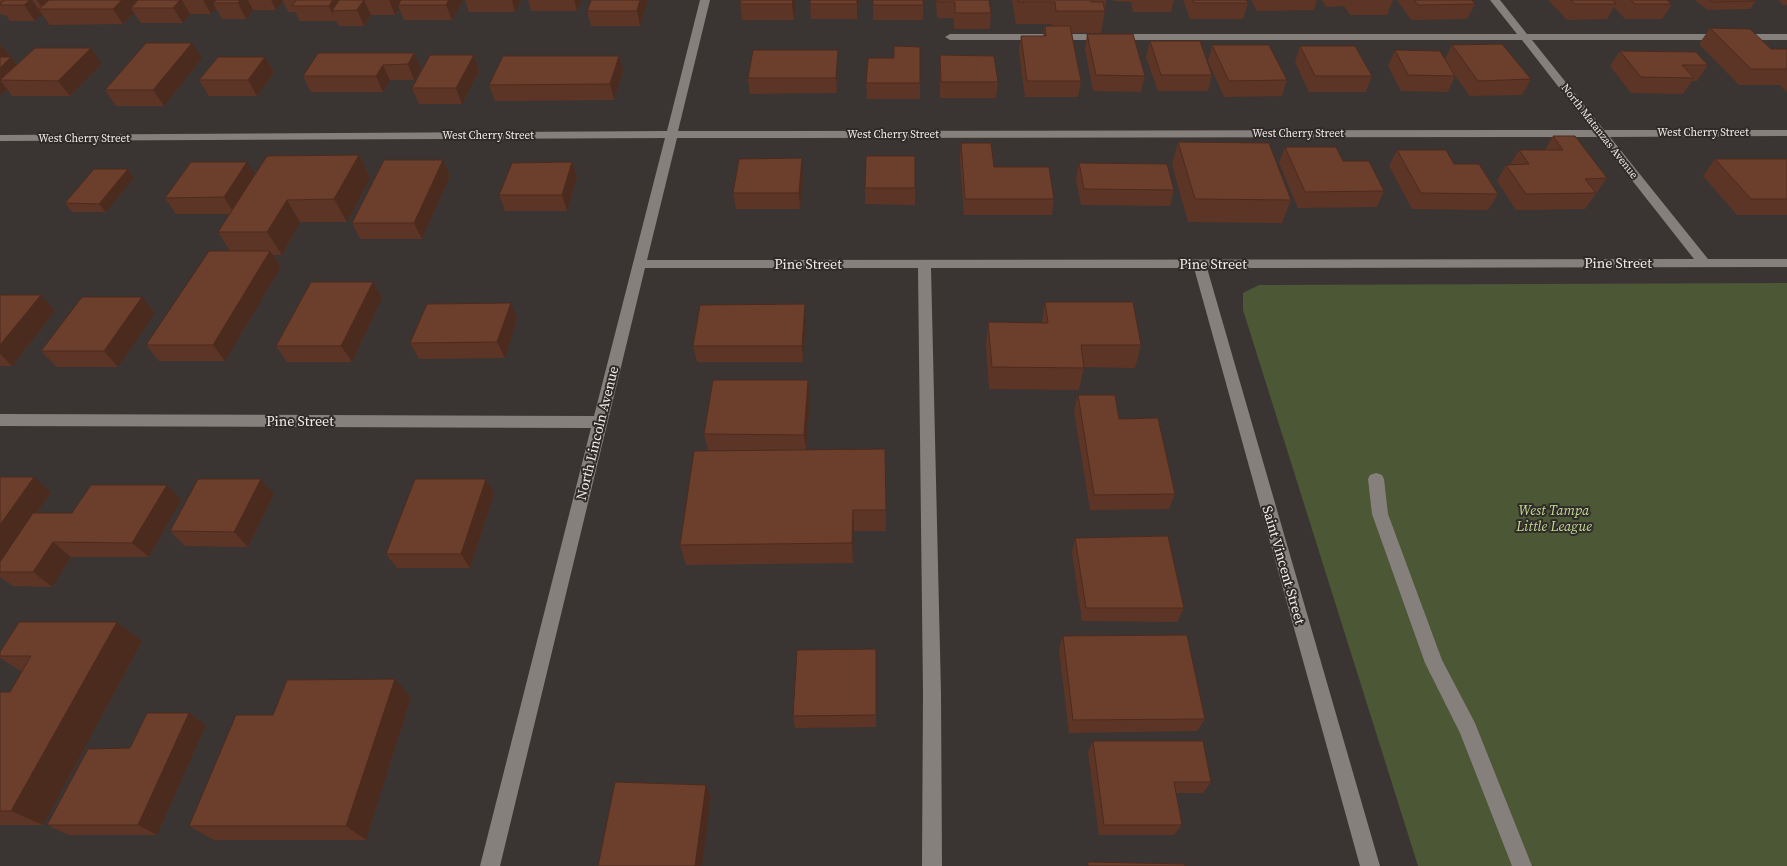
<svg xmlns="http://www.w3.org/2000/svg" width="1787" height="866" viewBox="0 0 1787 866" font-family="'Source Serif 4',serif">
<rect width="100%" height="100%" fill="#3a3533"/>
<path fill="#4b5735" d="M1787 283V866H1418L1243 310V293L1259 285Z"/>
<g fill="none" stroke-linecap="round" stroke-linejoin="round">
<path fill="#86807d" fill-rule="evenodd" d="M700 0H710L678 131 1592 130 1522 40H950L945 37 950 34H1517L1490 0H1500L1527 34H1787V40H1532L1604 130H1787V136L1610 137 1708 259H1787V267L1207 268 1380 866H1360L1194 268H931L941 693 942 866H922L923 693 918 268H645L500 866H480L591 428 0 426V414L594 416 665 138 0 141V135L667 131ZM1598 137 1694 259 647 260 677 138Z
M1376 473 1382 475 1384 479 1388 514 1442 660 1475 723 1532 866H1512L1460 733 1425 663 1372 514 1368 479 1370 475Z"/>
</g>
<path fill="#5d3526" d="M0 0H463L452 20H404L399 8 395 15H371L364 26H339L336 21H300L295 12H288L283 1 276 10H253L246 19H222L216 8 211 14H190L183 23H141L134 13 123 24 50 25 42 14 35 21H10L6 15H1L0 13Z
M465 0H521L515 12H469Z
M528 0H581L577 11H531Z
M591 0H648L640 26H591L587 11Z
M796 0 794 20H742L740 4Z
M810 0H859L857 19H811L810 4Z
M873 0H923V20H873Z
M936 0H989L991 13 990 29H954V18H937Z
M1012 0H1106L1105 9V11L1101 33H1072L1081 81 1078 97H1025L1019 52 1021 36H1043L1045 26H1052V24H1016Z
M1113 0H1174L1171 12H1133L1131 2 1113 1Z
M1183 0H1246L1248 3 1243 19H1190Z
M1251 0H1317L1314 10 1257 11Z
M1322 0H1393L1387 15H1350L1344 6 1326 7Z
M1397 0H1472L1475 4 1467 19 1411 20Z
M1548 0H1667L1672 4 1662 19H1625L1614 7 1607 19 1567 20Z
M1695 0H1754L1756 1 1750 9 1707 10Z
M1778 0H1787V5H1783Z
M1710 28 1771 49H1787V92L1780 85H1739L1699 44Z
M1087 34 1145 76 1141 92 1093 91 1085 49Z
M1150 41 1212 75 1208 91H1158L1146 57Z
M0 45H1L17 65 102 64 70 96H12L7 89 0 95Z
M1212 45 1287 80 1282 96 1224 97 1208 61Z
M1452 45 1531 79 1522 95 1470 96 1455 76 1448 92 1401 91 1388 66 1395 50 1445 59Z
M1300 46 1372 76 1366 92H1309L1295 62Z
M838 50V65L837 93 750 94 748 78Z
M1620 51 1708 65 1697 81H1692L1683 94 1631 93 1610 66Z
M414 53 421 69 414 80H390L383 92H311L303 76Z
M474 55 479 71 462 104H419L412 88Z
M940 55 998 82 996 98H940Z
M619 56 623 71 614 100 495 101 489 85Z
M265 57 274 73 257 96H209L199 80Z
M202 58 164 106H116L105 90Z
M894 58 920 83V99H867L866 83Z
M1553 136 1607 178 1585 209 1516 210 1497 181 1506 165H1510L1519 150H1545Z
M1178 142 1291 200 1282 223 1188 222 1172 165Z
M961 143 994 167 1054 199 1052 215H964L960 159Z
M1285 147 1343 161 1384 191 1377 207 1298 208 1279 163Z
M1397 150 1498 194 1488 210 1412 209 1389 166Z
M359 155 370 178 347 222H300L282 255H273L281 267 225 361H159L146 345 230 251 218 232 230 214H176L165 198 255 175Z
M1715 159H1787V215H1737L1703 176Z
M443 160 450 176 422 239H360L352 223Z
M572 162 577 178 567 211H505L499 195Z
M1079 163 1174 190 1170 206 1081 205 1076 179Z
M128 169 134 178 106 212H72L65 203Z
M803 175 800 209H736L733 193Z
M865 188H915V205L865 204Z
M373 282 382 298 352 362H287L276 346Z
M0 295H41L55 311 12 366H0Z
M1045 302 1141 345 1135 368 1084 367 1079 390 989 389 986 345 988 322 1042 323Z
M155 313 118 367H57L41 351Z
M517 319 505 358 419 359 410 343Z
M806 320 803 362H697L693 346Z
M1078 395 1119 419 1175 494 1169 509 1090 510 1074 411Z
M810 396 806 450 885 449 886 531H854L853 563 686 565 680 545 787 450H708L704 434Z
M0 477 51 492 37 513H72L181 500 149 557H71L52 587 13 586 0 577Z
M486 479 494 494 470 568H397L386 554Z
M274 494 248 547 185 546 170 531Z
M1075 538 1184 608 1177 622 1082 621 1072 552Z
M117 622 142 641 43 825H0V692H10L22 672 0 658V652Z
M1063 636 1205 719 1197 731 1069 733 1059 649Z
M876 663V727L795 728 793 716Z
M411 697 366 840H214L189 826 273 715Z
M189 713 206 725 157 835H69L47 825 130 748Z
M1093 741 1211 782 1203 793H1176L1182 825 1174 835H1099L1088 752Z"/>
<path fill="#4c2b1f" d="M30 0H32L42 14 35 21 24 5Z
M37 0H62L43 9Z
M122 0H147L131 8 134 13 123 24 113 9Z
M180 0H182L190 14 183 23 173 8Z
M203 0H223L213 3 216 8 211 14Z
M240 0H248L253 10 246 19 238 3Z
M271 0H282L283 1 276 10Z
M333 0H351L332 11 336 21 329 6Z
M364 0 371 15 364 26 357 10Z
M389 0H404L398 5 399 8 395 15Z
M449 0H463L452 20 446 5Z
M512 0H521L515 12Z
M574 0H581L577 11Z
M640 0H648L640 26 637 11Z
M793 0H796L794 20 792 4Z
M857 0H859L857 19Z
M192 43 202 58 164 106 153 90Z
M1 45 23 73 0 80 7 89 0 95V46Z
M91 48 102 64 70 96 58 81Z
M838 50V65L837 93 836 78Z
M414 53 421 69 414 80 408 64Z
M474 55 479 71 462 104 456 88Z
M619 56 623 71 614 100 610 84Z
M265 57 274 73 257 96 248 80Z
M383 65 390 80 383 92 376 76Z
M359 155 370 178 347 222 334 199Z
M802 158 803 175 800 209 799 193Z
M443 160 450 176 422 239 414 223Z
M247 162 257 178 234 214 224 197Z
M572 162 577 178 567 211 562 195Z
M128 169 134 178 106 212 99 204Z
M287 200 300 222 282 255 267 232Z
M270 251 281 267 225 361 213 345Z
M373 282 382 298 352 362 341 346Z
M41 295 55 311 12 366 0 354V345Z
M142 297 155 313 118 367 104 351Z
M511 303 517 319 505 358 497 342Z
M805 304 806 320 803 362 802 346Z
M808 380 810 396 806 450 804 435Z
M34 477 51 492 0 568V525Z
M261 479 274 494 248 547 234 532Z
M486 479 494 494 470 568 461 554Z
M167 485 181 500 149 557 132 543Z
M853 510 854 531 853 563 852 543Z
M53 542 71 557 52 587 33 572Z
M117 622 142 641 43 825 11 811Z
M395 679 411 697 366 840 346 826Z
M189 713 206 725 157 835 138 825Z
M706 785 711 796 702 866H695Z"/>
<path fill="#6c3e2c" stroke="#4c2b1f" d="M5 0H30L24 5H0V4Z
M49 0H122L113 9H39Z
M138 0H180L173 8H131Z
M216 0H240L238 3H213Z
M296 0H333L329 6H292Z
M339 0H364L357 10 332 11Z
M401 0H449L446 5H398Z
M591 0H640L637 11H587Z
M741 0H793L792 4H740Z
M810 0H857V4H810Z
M873 0H923V5H873Z
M937 0H989L991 13H955V2H938Z
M1018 0H1091V2H1103L1105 11H1056L1055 2H1018Z
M1193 0H1246L1248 3H1194Z
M1414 0H1472L1475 4 1418 5Z
M1571 0H1613L1616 4H1575Z
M1631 0H1667L1672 4H1635Z
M1709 0H1754L1756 1 1712 2Z
M1045 26H1070L1081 81H1027L1021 36H1046Z
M1710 28 1750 29 1771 49H1787V69H1751Z
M1087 34H1133L1145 76 1096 75Z
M1150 41H1200L1212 75H1161Z
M146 43H192L153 90H105Z
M1502 44 1531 79 1478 81 1452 45Z
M1212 45H1269L1287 80 1229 81Z
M894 46 920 47V83H866L868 58H894Z
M1300 46H1355L1372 76H1315Z
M35 48H91L58 81 0 80Z
M753 50H838L836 78H748Z
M1395 50 1440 51 1455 76 1408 75Z
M1620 51 1696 52 1708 65H1682L1694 78 1641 77Z
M318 53H414L408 64 383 65 376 76H303Z
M430 55H474L456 88H412Z
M940 55 994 56 998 82H941Z
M503 56H619L610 84 489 85Z
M0 57H11L0 68Z
M218 57H265L248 80H199Z
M1553 136H1575L1607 178 1585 179 1596 193 1526 194 1506 165 1529 164 1519 150H1563Z
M1178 142 1269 143 1291 200 1195 199Z
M961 143H991L994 167H1049L1054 199H965Z
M1285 147H1336L1343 161H1369L1384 191 1305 192Z
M1397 150H1446L1454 164H1479L1498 194 1421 193Z
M359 155 334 199 287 200 267 232H218L267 156Z
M866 156H915V188H865Z
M802 158 799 193H733L739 159Z
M1715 159H1787V199H1751Z
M384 160H443L414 223H352Z
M191 162H247L224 197 165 198Z
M572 162 562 195H499L512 163Z
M1079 163 1167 164 1174 190 1084 189Z
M94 169H128L99 204 65 203Z
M209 251H270L213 345H146Z
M311 282H373L341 346H276Z
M0 295H41L0 345Z
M82 297H142L104 351H41Z
M1045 302H1133L1141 345H1081L1084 368 992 367 988 322 1048 323Z
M511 303 497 342 410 343 427 304Z
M805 304 802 346H693L700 305Z
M713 380H808L804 435 704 434Z
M1078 395H1115L1119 419 1158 418 1175 494 1094 495Z
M885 449 886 510H853L852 543 680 545 694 451Z
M0 477H34L0 525Z
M198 479H261L234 532 170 531Z
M415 479H486L461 554H386Z
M91 485H167L132 543 53 542 33 572H0V562L33 513H72Z
M1168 536 1184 608H1086L1075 538Z
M19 622H117L11 811H0V692H10L31 656H0V652Z
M1187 635 1205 719 1073 720 1063 636Z
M876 649V715L793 716 797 650Z
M395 679 346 826H189L236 715H273L287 680Z
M147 713H189L138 825H47L88 749 130 748Z
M1093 741H1203L1211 782H1174L1182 825H1104Z
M615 782 706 785 695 866H598Z
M1088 862 1185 864V866H1088Z"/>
<g text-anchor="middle" stroke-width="4" stroke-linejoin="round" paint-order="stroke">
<g font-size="11" fill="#f1edec" stroke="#302b29">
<text transform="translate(1600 131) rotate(52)" y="4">North Matanzas Avenue</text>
<text x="1703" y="136">West Cherry Street</text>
<text x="1298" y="137">West Cherry Street</text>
<text x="893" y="138">West Cherry Street</text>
<text x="488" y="139">West Cherry Street</text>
<text x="84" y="142">West Cherry Street</text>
</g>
<g font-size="14" fill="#f1edec" stroke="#302b29">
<text x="1618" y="268">Pine Street</text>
<text x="808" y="269">Pine Street</text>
<text x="1213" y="269">Pine Street</text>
<text x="300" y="426">Pine Street</text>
<text transform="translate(597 433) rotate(-76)" y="5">North Lincoln Avenue</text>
<text transform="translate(1284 565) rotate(74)" y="5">Saint Vincent Street</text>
</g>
<g font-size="14" font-style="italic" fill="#c2dc92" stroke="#302b29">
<text x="1554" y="515">West Tampa<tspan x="1554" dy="16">Little League</tspan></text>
</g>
</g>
</svg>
